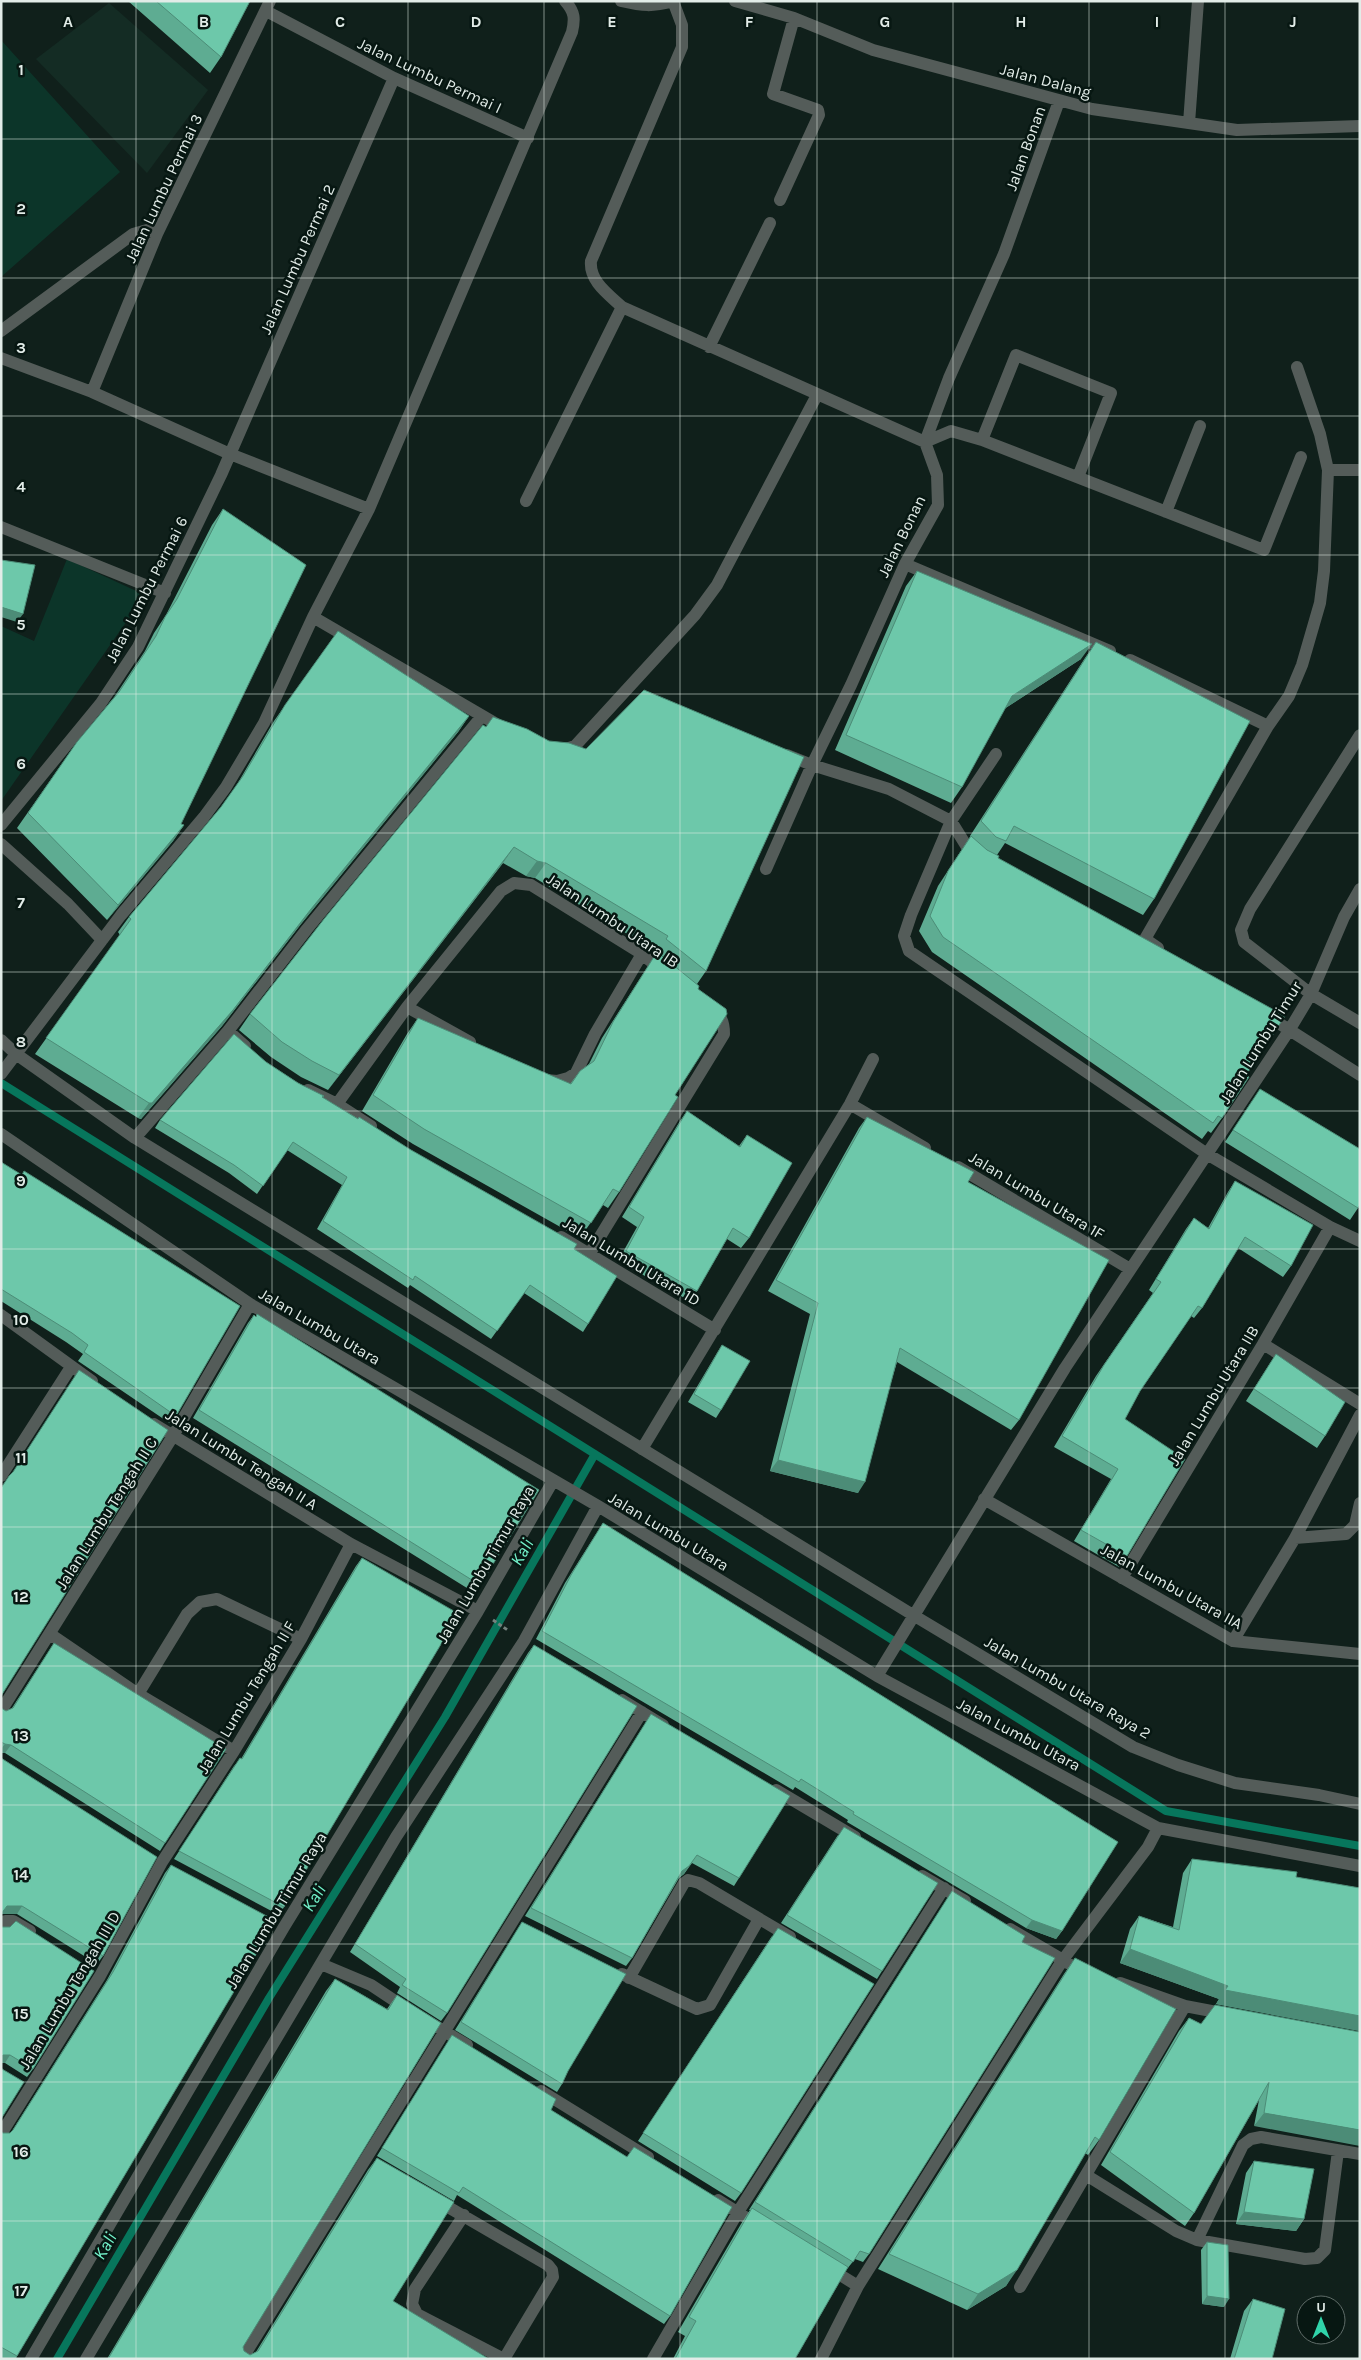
<svg xmlns="http://www.w3.org/2000/svg" width="1361" height="2360" viewBox="0 0 1361 2360" font-family="Karla,sans-serif">
<rect width="100%" height="100%" fill="#10201b"/>
<path fill="#142c24" d="M109 3 208 90 147 173 36 59Z"/>
<path fill="#0c3529" d="M1 40 120 172 1 277Z
M67 559 145 595 1 801V626L34 641Z"/>
<g fill="none" stroke-linecap="round" stroke-linejoin="round">
<path stroke="#07765c" stroke-width="8" d="M1 1083 1166 1811 1360 1846
M57 2359 269 1998 445 1717 595 1454"/>
<path stroke="#74817d" stroke-width="3" stroke-dasharray="4 2.5" stroke-linecap="butt" d="M493 1620 509 1631"/>
<path stroke="#545c59" stroke-width="12" d="M621 1C643 6 652 7 673 1
M673 1 682 25V47L591 261C589 281 608 294 622 307L925 442 951 431 982 440 1264 550 1301 457
M735 1 794 18 873 50 1092 109 1237 130 1360 126
M266 11 394 78 528 138
M1189 123 1198 1
M780 200 819 115 818 110 773 94 794 18
M1 331 133 234 147 230 157 234
M709 347 770 223
M1 358 92 392 230 454 369 509
M92 392 157 234 270 1
M982 440 1016 355 1111 393 1078 477
M1328 470H1360
M526 501 622 307
M1166 512 1200 426
M1 527 165 593
M905 564 1110 651
M313 617 505 729
M1130 660 1268 726
M1360 735 1250 909 1241 930 1244 942 1311 994 1360 1023
M560 751 575 746 695 615 717 585 817 395
M996 754 951 821 911 915 904 936 909 951 1207 1154 1330 1227 1360 1241
M787 755 812 765 889 789 951 821 967 847 976 854
M1 825 101 703 138 647 221 475 394 78
M1 844 68 904 102 940
M766 869 812 765 851 685 905 564 938 505 937 475 925 442 949 378 1004 254 1059 101
M1158 948 1145 939 1268 726 1289 696 1302 665 1320 603 1324 571 1328 470 1320 434 1297 367
M407 1007 470 1042
M1266 1015 1360 1075
M228 1031 245 1046
M1 1040 16 1054 135 1138 913 1615 1133 1747 1178 1765 1235 1783 1319 1795 1360 1804
M1 1074 121 915 204 817 226 787 264 723 313 617 369 509 572 32C575 19 575 12 565 1
M546 1080 557 1081 568 1078 576 1073 595 1034 642 954
M308 1090 337 1104 371 1126
M337 1104 407 1007 501 891 514 883 531 885 642 954 664 972
M850 1104 925 1148
M1 1134 250 1304 598 1506 877 1676 1158 1828 1360 1866
M135 1138 228 1031 307 929 482 716
M958 1167 1130 1269
M561 1237 715 1330
M590 1253 724 1034C724 1021 721 1016 711 1008
M1 1315 92 1381
M1263 1344 1360 1404
M154 1424 351 1544 478 1611
M642 1449 850 1104 873 1059
M1 1476 71 1367
M984 1499 1233 1641 1360 1654
M1295 1538 1346 1534 1355 1525 1360 1503
M1122 1578 1263 1344 1330 1227
M50 1634 138 1694 234 1751
M1233 1641 1295 1538 1360 1415
M877 1676 1065 1368 1290 1029 1311 994 1344 917 1360 889
M138 1694 187 1614 200 1602 217 1599 301 1639
M622 1700 663 1725
M1 1711 173 1436 250 1304
M776 1790 855 1837
M922 1876 965 1901
M1 1928 5 1921H13L30 1931
M1010 1929 1068 1963
M321 1964 371 1985 407 2009
M622 1974 697 2009 710 2005 759 1919
M629 1978 684 1883 688 1880 699 1883 790 1937
M1120 1983 1185 2006 1227 2014
M424 2019 467 2045
M541 2091 648 2157
M1 2134 100 1976 162 1862 234 1751 301 1639 351 1544
M1086 2175 1176 2231 1197 2240 1243 2145 1251 2139 1261 2137 1360 2154
M436 2200 548 2265 552 2270 553 2277 504 2359
M718 2200 758 2225
M464 2215 415 2289 412 2304 417 2314 504 2359
M1197 2240 1305 2259 1317 2258 1325 2250 1338 2151
M829 2268 858 2286 1062 1961 1148 1847 1158 1828
M1020 2287 1185 2006
M31 2359 284 1927 478 1611 553 1481
M86 2359 396 1837 524 1641 598 1506
M242 2359 642 1712
M653 2359 738 2212 944 1888
M821 2359 858 2286"/>
</g>
<path fill="#5eac92" d="M128 1H250L221 57 210 73Z
M223 509 181 824 184 825 173 841 107 920 17 828 77 742 115 696 145 651 154 633 166 615 212 525Z
M917 571 1081 659 1004 709 962 787 951 803 835 750 906 586Z
M338 631 469 716 458 732 301 924 222 1026 141 1119 138 1118 35 1054 120 935 118 932 129 917 221 807 235 788 274 721Z
M1096 642 1154 899 1143 915 1005 843 997 855 998 858 1246 1075 1222 1118 1211 1133 1208 1131 1202 1139 932 952 919 931 938 886 970 837V836L1085 658Z
M483 725 706 971 697 984 698 989 675 1095 619 1192 608 1208 603 1205 580 1238 413 1144 362 1111 407 1034 418 1018 570 1084 580 1071 589 1064 602 1038 657 952 535 878 526 876 503 863 328 1090 301 1077 271 1057 239 1030 250 1014Z
M266 1062 298 1083 411 1150 574 1249 588 1324 583 1332 524 1293 491 1339 410 1285 408 1288 317 1229 342 1185 287 1150 257 1194 229 1173 155 1128 160 1120Z
M1252 1101 1358 1208 1350 1220 1225 1142Z
M687 1111 739 1146 747 1135 749 1238 741 1248 727 1239 697 1291 690 1301 618 1261 637 1227 622 1217 680 1121Z
M867 1117 968 1182 1019 1420 1011 1430 897 1362 858 1493 770 1471 810 1314 768 1291 859 1128Z
M1 1162 176 1416 171 1424 78 1361 83 1354 66 1342 1 1301Z
M1235 1181 1291 1266 1283 1277 1238 1248 1202 1308 1194 1318 1191 1316 1140 1391 1125 1419 1127 1556 1119 1567 1074 1541 1111 1479 1054 1447 1096 1376 1153 1293 1149 1290 1186 1229 1194 1218 1208 1228 1228 1192Z
M254 1315 480 1585 475 1593 193 1418 248 1323Z
M722 1345 721 1410 716 1418 688 1402 717 1353Z
M1276 1354 1325 1436 1317 1448 1246 1401Z
M603 1523 1062 1931 1056 1939 1026 1928 847 1822 848 1820 795 1787 793 1790 536 1639 565 1583Z
M362 1558 284 1907 279 1915 174 1859 234 1766 241 1759 356 1566Z
M54 1643 165 1843 160 1851 5 1753H1V1708L6 1711 12 1708Z
M534 1645 447 2013 441 2021 397 1993 400 1987 350 1952 528 1653Z
M651 1714 739 1878 734 1886 692 1863 684 1874 679 1878 632 1958 626 1966 525 1916Z
M1 1758 103 1956 97 1964 17 1914H1Z
M838 1835 882 1971 877 1979 781 1923Z
M1192 1859 1360 1888V2031L1216 2004 1219 1999 1120 1963 1130 1929 1139 1916 1173 1927 1183 1873Z
M171 1865 17 2356 16 2359H2L1 2358V2132L3 2133H10L12 2131 107 1980 165 1873Z
M952 1891 869 2254 863 2262 855 2259 847 2269 795 2359H673L685 2336 678 2332 741 2224 750 2210H749Z
M522 1922 562 2084 557 2092 455 2030Z
M1 1925 33 2069 27 2077 5 2063H1Z
M772 1936 741 2193 735 2201 638 2141Z
M1075 1958 1099 2140 1088 2155 1085 2153 1006 2286 967 2310 878 2269 1064 1974Z
M335 1979 387 2009 397 1995 243 2347 244 2351 250 2355 256 2352 368 2170 377 2158 393 2301 489 2359H107L326 1991Z
M1189 2018 1201 2024 1360 2032 1254 2126 1259 2100 1194 2213 1185 2226 1101 2165 1179 2031Z
M452 2035 551 2110 627 2157 670 2316 664 2324 457 2195 454 2201 377 2156Z
M1254 2161 1304 2219 1296 2231 1236 2224 1246 2173Z
M1207 2242 1224 2307 1202 2304 1201 2250Z
M1253 2299 1272 2359H1230L1244 2311Z"/>
<path fill="#4c8c77" d="M1 607 23 614 17 622 1 617Z
M1092 644 1081 659 1001 711 1012 696Z
M469 716 458 732 301 924 222 1026 141 1119 138 1118 149 1103 311 909Z
M184 825 173 841 107 920 118 905Z
M514 847 503 863 328 1090 339 1075Z
M537 861 546 863 535 878 526 876Z
M778 1460 865 1482 858 1493 770 1471Z
M5 1744 11 1745 5 1753H1V1749Z
M689 1866 684 1874 677 1879 682 1871Z
M7 1906H22L17 1914H1Z
M1032 1920 1062 1931 1056 1939 1026 1928Z
M1130 1949 1360 2016V2031L1216 2004 1219 1999 1120 1963Z
M3 2055H10L5 2063H1V2057Z
M1264 2113 1360 2130V2146L1254 2126Z
M1244 2212 1304 2219 1296 2231 1236 2224Z
M1017 2270 1006 2286 967 2310 978 2294Z
M1207 2296 1229 2299 1224 2307 1202 2304Z"/>
<path fill="#6dc8aa" stroke="#4c8c77" d="M156 1H250L221 57Z
M223 509 306 565 181 824 184 825 118 905 28 813 77 742 119 692 156 636 165 617 177 599Z
M1 560 35 565 23 614 1 607Z
M917 571 1092 644 1012 696 962 787 846 735Z
M338 631 469 716 311 909 233 1010 152 1103H149L46 1038 131 919 129 917 221 807 243 776 285 705Z
M1096 642 1250 721 1154 899 1014 826 1006 841 996 837 981 821Z
M644 690 804 757 706 971 666 939 668 936 546 863 537 861 514 847 339 1075 312 1061 282 1042 250 1014 324 919 483 725 486 727 493 717 527 729 549 741 569 743 586 749Z
M971 836 987 850 999 856 998 858 1285 1016 1246 1075 1249 1077 1222 1118 1218 1116 1213 1123 943 937 930 916 948 871Z
M657 952 699 986 698 989 726 1009 727 1014 675 1095 678 1097 619 1192 613 1189 591 1223 424 1129 373 1095 418 1018 571 1084 580 1071 594 1061 613 1022Z
M234 1034 266 1062 298 1083 324 1096 322 1097 358 1119 359 1117 411 1150 577 1244 574 1249 617 1276 588 1324 530 1285 497 1331 415 1276 413 1280 323 1221 347 1177 293 1142 263 1186 234 1165 160 1120Z
M1260 1089 1360 1149V1205L1358 1208 1233 1130Z
M687 1111 740 1147 747 1135 792 1163 749 1238 733 1228 697 1291 626 1251 644 1217 629 1207Z
M867 1117 974 1172 968 1182 1109 1260 1019 1420 900 1348 865 1482 778 1460 818 1303 776 1280Z
M1 1162 22 1175 24 1171 240 1306 176 1416 84 1352 88 1345 72 1333 1 1289Z
M1235 1181 1313 1225 1291 1266 1245 1237 1202 1308 1198 1306 1140 1391 1125 1419 1185 1459 1127 1556 1081 1530 1118 1469 1062 1436 1104 1365 1161 1282 1156 1279 1194 1218 1209 1229Z
M257 1314 539 1490 480 1585 199 1410 254 1315 256 1317Z
M722 1345 750 1361 721 1410 694 1394Z
M1276 1354 1345 1402 1325 1436 1254 1389Z
M79 1370 168 1430 1 1696V1488L9 1476 13 1472Z
M603 1523 1118 1842 1062 1931 1032 1920 853 1814 854 1812 801 1779 799 1782 542 1631 571 1575Z
M362 1558 459 1614 284 1907 179 1851 240 1758 242 1759Z
M54 1643 226 1749 165 1843 11 1745 5 1744 1 1742V1708L6 1711 13 1708Z
M534 1645 637 1706 447 2013 402 1985 406 1979 355 1944Z
M651 1714 790 1796 739 1878 697 1855 689 1866 682 1871 632 1958 531 1908Z
M1 1758 157 1857 103 1956 22 1906H7L1 1914Z
M844 1827 938 1883 882 1971 787 1915Z
M1192 1859 1297 1872 1296 1877 1360 1888V2016L1225 1990 1228 1986 1130 1949 1139 1916 1179 1930Z
M171 1865 276 1921 17 2356 1 2347V2132L3 2133H10L13 2130 113 1972Z
M952 1891 1025 1936 1022 1942 1055 1958 869 2254 860 2251 853 2262 755 2202Z
M16 1921 94 1971 33 2069 10 2055H3L1 2057V1925L2 1927H10Z
M522 1922 626 1974 568 2071 562 2084 461 2022Z
M778 1928 874 1984 741 2193 643 2133Z
M1075 1958 1176 2009 1099 2140 1095 2137 1017 2270 978 2294 889 2254Z
M335 1979 388 2010 397 1995 441 2023 243 2347 244 2351 250 2355 258 2351 377 2158 454 2202 393 2301 489 2359H108Z
M1215 2005 1360 2032V2130L1264 2113 1269 2082 1194 2213 1110 2152 1189 2018 1201 2024Z
M452 2035 556 2099 551 2110 627 2157 634 2147 732 2207 670 2316 463 2187 459 2193 382 2148Z
M1 2067 2 2069 24 2082 1 2119Z
M1254 2161 1314 2169 1304 2219 1244 2212Z
M752 2208 848 2267 795 2359H675L696 2321 689 2317Z
M1207 2242 1228 2245 1229 2299 1207 2296Z
M1253 2299 1285 2309 1272 2359H1234Z"/>
<path fill="none" stroke="#e2ece8" stroke-width="1" stroke-opacity="0.55" d="M136 1V2359M272 1V2359M408 1V2359M544 1V2359M680 1V2359M817 1V2359M953 1V2359M1089 1V2359M1225 1V2359M1 139H1360M1 278H1360M1 416H1360M1 555H1360M1 694H1360M1 833H1360M1 972H1360M1 1111H1360M1 1249H1360M1 1388H1360M1 1527H1360M1 1666H1360M1 1805H1360M1 1944H1360M1 2082H1360M1 2221H1360"/>
<g text-anchor="middle" stroke-width="5" stroke-linejoin="round" paint-order="stroke">
<g font-size="16" fill="#e2ece8" stroke="#071712">
<text transform="translate(430 75) rotate(25)" y="6">Jalan Lumbu Permai I</text>
<text transform="translate(1046 80) rotate(15)" y="6">Jalan Dalang</text>
<text transform="translate(1025 148) rotate(-70)" y="6">Jalan Bonan</text>
<text transform="translate(163 188) rotate(-65)" y="6">Jalan Lumbu Permai 3</text>
<text transform="translate(297 259) rotate(-66)" y="6">Jalan Lumbu Permai 2</text>
<text transform="translate(901 536) rotate(-64)" y="6">Jalan Bonan</text>
<text transform="translate(146 589) rotate(-63)" y="6">Jalan Lumbu Permai 6</text>
<text transform="translate(613 920) rotate(34)" y="6">Jalan Lumbu Utara IB</text>
<text transform="translate(1260 1042) rotate(-58)" y="6">Jalan Lumbu Timur</text>
<text transform="translate(1037 1195) rotate(31)" y="6">Jalan Lumbu Utara 1F</text>
<text transform="translate(632 1261) rotate(31)" y="6">Jalan Lumbu Utara 1D</text>
<text transform="translate(320 1326) rotate(30)" y="6">Jalan Lumbu Utara</text>
<text transform="translate(1213 1395) rotate(-59)" y="6">Jalan Lumbu Utara IIB</text>
<text transform="translate(242 1459) rotate(32)" y="6">Jalan Lumbu Tengah II A</text>
<text transform="translate(106 1513) rotate(-58)" y="6">Jalan Lumbu Tengah II C</text>
<text transform="translate(669 1531) rotate(31)" y="6">Jalan Lumbu Utara</text>
<text transform="translate(485 1564) rotate(-60)" y="6">Jalan Lumbu Timur Raya</text>
<text transform="translate(1172 1586) rotate(29)" y="6">Jalan Lumbu Utara IIA</text>
<text transform="translate(1068 1687) rotate(30)" y="6">Jalan Lumbu Utara Raya 2</text>
<text transform="translate(246 1697) rotate(-59)" y="6">Jalan Lumbu Tengah II F</text>
<text transform="translate(1019 1734) rotate(28)" y="6">Jalan Lumbu Utara</text>
<text transform="translate(276 1910) rotate(-59)" y="6">Jalan Lumbu Timur Raya</text>
<text transform="translate(69 1990) rotate(-59)" y="6">Jalan Lumbu Tengah III D</text>
</g>
<g font-size="18" font-style="italic" fill="#73f3cb" stroke="#071712">
<text transform="translate(522 1552) rotate(-60)" y="6">Kali</text>
<text transform="translate(314 1898) rotate(-58)" y="6">Kali</text>
<text transform="translate(105 2246) rotate(-60)" y="6">Kali</text>
</g>
</g>
<g font-size="16" text-anchor="middle" font-weight="bold" fill="#e2ece8" stroke="#071712" stroke-width="5" stroke-linejoin="round" paint-order="stroke">
<text x="68" y="27">A</text>
<text x="204" y="27">B</text>
<text x="340" y="27">C</text>
<text x="476" y="27">D</text>
<text x="612" y="27">E</text>
<text x="749" y="27">F</text>
<text x="885" y="27">G</text>
<text x="1021" y="27">H</text>
<text x="1157" y="27">I</text>
<text x="1293" y="27">J</text>
<text x="21" y="75">1</text>
<text x="21" y="214">2</text>
<text x="21" y="353">3</text>
<text x="21" y="492">4</text>
<text x="21" y="630">5</text>
<text x="21" y="769">6</text>
<text x="21" y="908">7</text>
<text x="21" y="1047">8</text>
<text x="21" y="1186">9</text>
<text x="21" y="1325">10</text>
<text x="21" y="1463">11</text>
<text x="21" y="1602">12</text>
<text x="21" y="1741">13</text>
<text x="21" y="1880">14</text>
<text x="21" y="2019">15</text>
<text x="21" y="2157">16</text>
<text x="21" y="2296">17</text>
</g>
<rect width="1361" height="2360" fill="none" stroke="#e2ece8" stroke-width="5"/>
<g transform="translate(1321 2320)"><circle r="24" fill="#071712" stroke="#5f6c68"/>
<path d="M0-4L9 19L0 12L-9 19Z" fill="#30d4aa"/>
<text y="-8" font-size="14" font-weight="bold" text-anchor="middle" fill="#e2ece8">U</text>
</g>
</svg>
